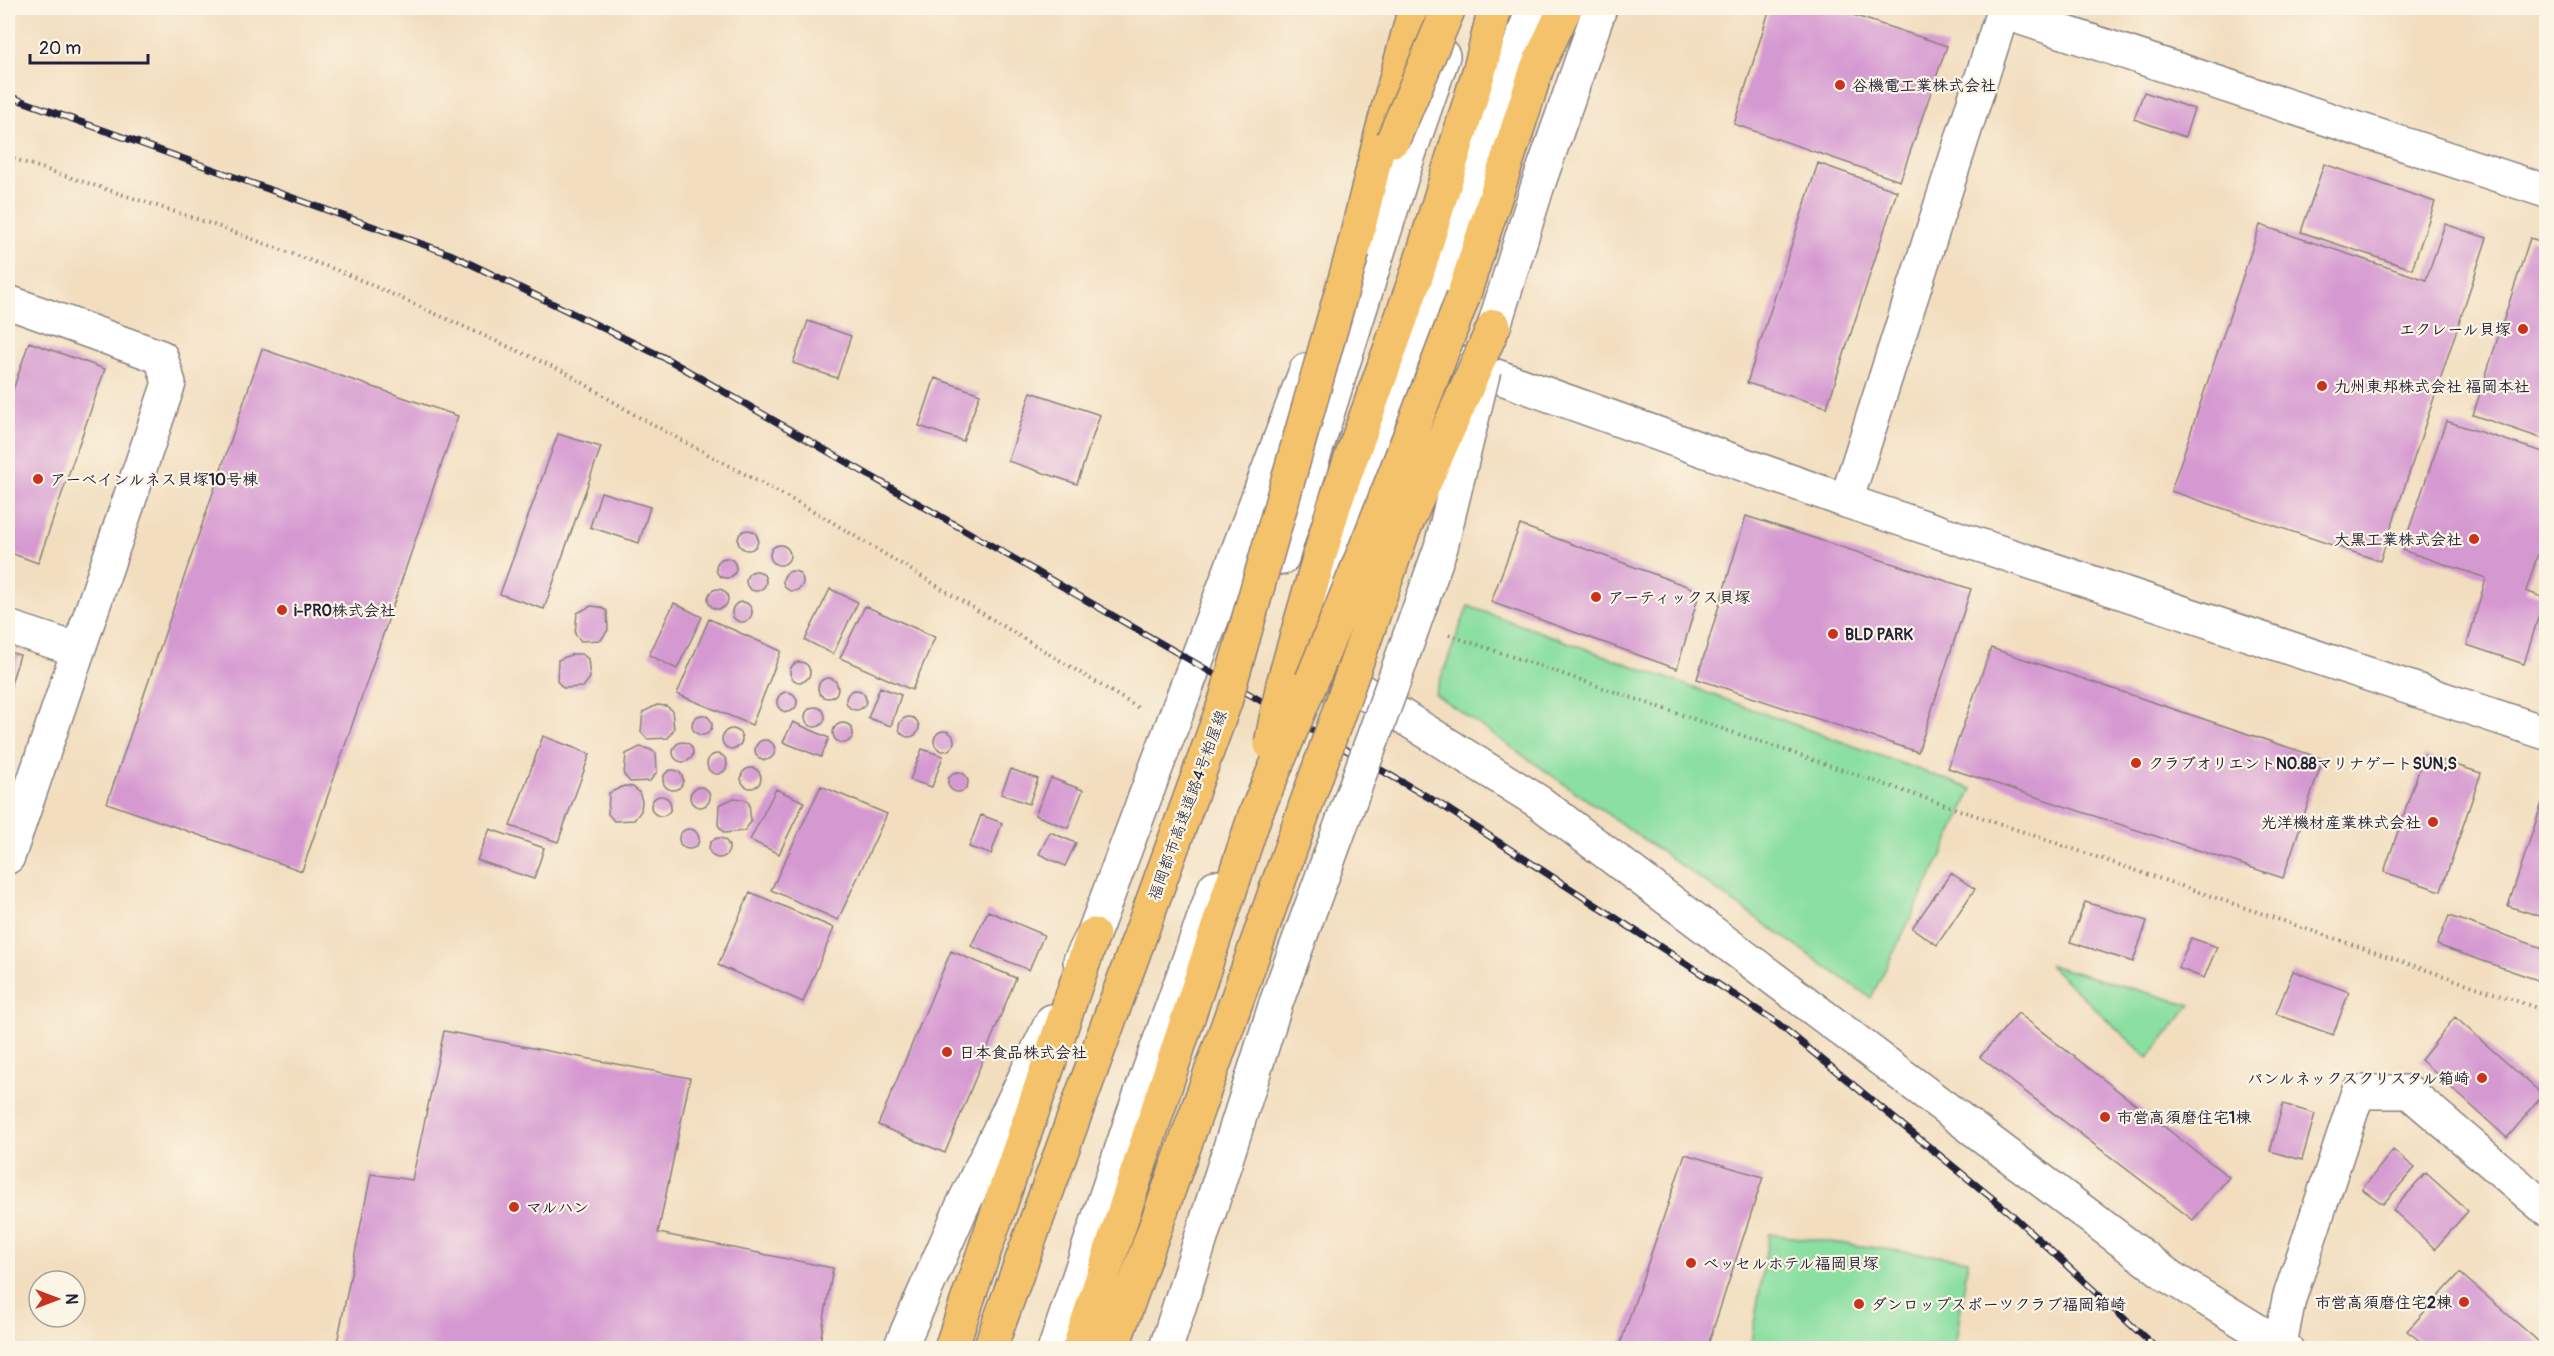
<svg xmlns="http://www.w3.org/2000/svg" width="2554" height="1356" viewBox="0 0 2554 1356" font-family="Pangolin,'Klee One',sans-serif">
<rect width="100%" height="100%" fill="#fcf5e5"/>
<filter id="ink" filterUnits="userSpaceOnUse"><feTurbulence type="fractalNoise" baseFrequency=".0167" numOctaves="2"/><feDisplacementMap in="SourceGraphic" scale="12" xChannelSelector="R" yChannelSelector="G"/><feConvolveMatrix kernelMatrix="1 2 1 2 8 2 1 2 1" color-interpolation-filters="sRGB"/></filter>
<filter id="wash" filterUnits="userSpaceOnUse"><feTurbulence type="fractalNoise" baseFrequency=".008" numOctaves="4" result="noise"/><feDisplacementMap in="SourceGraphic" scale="24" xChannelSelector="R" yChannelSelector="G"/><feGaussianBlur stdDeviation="1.35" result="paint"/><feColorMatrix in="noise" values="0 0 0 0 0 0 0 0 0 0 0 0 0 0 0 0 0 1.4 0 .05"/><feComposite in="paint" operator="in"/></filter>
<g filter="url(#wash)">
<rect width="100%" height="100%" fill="#f2debf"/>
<path fill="#8adfa1" stroke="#56806e" stroke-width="1.5" d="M1468 606 1972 789 1942 855 1871 998 1435 694Z
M2049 965 2191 1005 2148 1058Z
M1769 1234 1968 1260 1955 1348H1750Z"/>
<g id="blocks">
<path fill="#d599d1" d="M1770 8H1832L1947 46 1900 181 1734 124Z
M2144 92 2194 109 2185 137 2134 119Z
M1818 163 1897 191 1827 407 1747 383Z
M2324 164 2435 202 2412 269 2301 232Z
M2445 224 2487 238 2380 561 2171 491 2260 225 2426 280Z
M2530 238 2546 243V440L2473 415Z
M808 321 851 336 837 378 793 363Z
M29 342 105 369 38 563 8 552V405Z
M262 349 458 416 302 871 107 803Z
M935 378 980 394 963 441 919 426Z
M1031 392 1100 415 1077 484 1008 461Z
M2446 421 2546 453V529L2526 591 2544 598 2524 664 2467 645 2486 578 2402 550Z
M558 434 601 447 544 609 500 594Z
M601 492 650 507 639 543 590 527Z
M1746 516 1971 589 1918 752 1697 679Z
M1520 525 1700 591 1677 669 1491 602Z
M738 540a10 10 0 1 1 20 0a10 10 0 1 1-20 0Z
M770 555a10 10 0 1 1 20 0a10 10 0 1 1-20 0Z
M716 568a10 10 0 1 1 20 0a10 10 0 1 1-20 0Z
M746 581a10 10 0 1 1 20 0a10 10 0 1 1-20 0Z
M783 581a10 10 0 1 1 20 0a10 10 0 1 1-20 0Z
M830 589 858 602 833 654 805 640Z
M708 599a10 10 0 1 1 20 0a10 10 0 1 1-20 0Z
M732 612a10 10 0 1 1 20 0a10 10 0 1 1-20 0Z
M674 603 702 617 677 669 649 655Z
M591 606 600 607 607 611 608 630 601 640 581 641 575 634 577 613Z
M865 606 935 637 912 690 840 658Z
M709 619 781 651 752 725 677 694Z
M1991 648 2323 759 2283 878 1948 768Z
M8 652 20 655 8 693Z
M573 654H582L588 659 590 678 583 687 563 688 557 681 558 660Z
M790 672a10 10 0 1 1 20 0a10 10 0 1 1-20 0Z
M818 688a10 10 0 1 1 20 0a10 10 0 1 1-20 0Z
M880 687 901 695 891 726 868 718Z
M846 700a10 10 0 1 1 20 0a10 10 0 1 1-20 0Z
M777 702a10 10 0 1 1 20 0a10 10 0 1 1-20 0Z
M657 705 666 706 672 710 674 729 668 738 647 739 641 732 643 712Z
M805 717a10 10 0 1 1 20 0a10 10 0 1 1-20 0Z
M692 725a10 10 0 1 1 20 0a10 10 0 1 1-20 0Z
M899 727a10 10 0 1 1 20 0a10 10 0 1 1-20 0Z
M793 722 829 738 821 757 783 742Z
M833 733a10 10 0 1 1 20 0a10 10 0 1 1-20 0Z
M722 739a10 10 0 1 1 20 0a10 10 0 1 1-20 0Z
M934 741a10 10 0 1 1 20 0a10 10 0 1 1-20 0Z
M543 736 590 754 558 842 510 826Z
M755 750a10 10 0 1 1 20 0a10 10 0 1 1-20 0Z
M673 752a10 10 0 1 1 20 0a10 10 0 1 1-20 0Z
M640 747 649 749 656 753 657 772 650 781 630 782 624 775 626 754Z
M922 749 943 756 932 787 910 780Z
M707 764a10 10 0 1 1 20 0a10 10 0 1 1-20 0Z
M2424 755 2481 773 2441 891 2384 872Z
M741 778a10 10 0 1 1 20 0a10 10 0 1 1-20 0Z
M1011 769 1038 779 1029 804 1001 794Z
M663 780a10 10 0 1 1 20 0a10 10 0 1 1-20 0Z
M948 782a10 10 0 1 1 20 0a10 10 0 1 1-20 0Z
M1051 778 1083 790 1068 828 1035 815Z
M624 786 633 787 639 792 642 801 641 811 634 820 614 821 608 814 609 793Z
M821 786 887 814 838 920 771 890Z
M690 797a10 10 0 1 1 20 0a10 10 0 1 1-20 0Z
M776 789 804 802 779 854 750 840Z
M2546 791V918L2508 906Z
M651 806a10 10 0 1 1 20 0a10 10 0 1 1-20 0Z
M734 798 743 799 749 803 751 822 744 831 724 833 718 825 719 805Z
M981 815 1002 823 991 854 969 847Z
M490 829 544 848 534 879 477 860Z
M679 839a10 10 0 1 1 20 0a10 10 0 1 1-20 0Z
M1050 832 1076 843 1065 866 1039 854Z
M709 848a10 10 0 1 1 20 0a10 10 0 1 1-20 0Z
M1951 873 1975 889 1937 945 1912 928Z
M750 892 834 928 803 1002 718 965Z
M2085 902 2147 921 2133 962 2070 942Z
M988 911 1044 935 1029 970 971 946Z
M2449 916 2546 949V983L2437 945Z
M2191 938 2217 947 2204 978 2178 968Z
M951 951 1016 978 945 1153 878 1125Z
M2293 971 2349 992 2333 1035 2276 1014Z
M2018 1013 2229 1177 2193 1220 1980 1057Z
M2455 1017 2543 1095 2507 1138 2421 1060Z
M444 1031 690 1078 658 1233 833 1268 819 1348H336L371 1174 412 1180Z
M2283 1104 2315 1114 2302 1160 2270 1151Z
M2393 1150 2415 1168 2383 1204 2362 1189Z
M1685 1154 1763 1177 1707 1348H1619Z
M2426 1173 2468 1211 2435 1249 2393 1210Z
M2460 1273 2546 1348H2429L2407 1331Z"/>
</g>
</g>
<g filter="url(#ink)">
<use href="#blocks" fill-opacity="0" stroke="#8a807d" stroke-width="1.5"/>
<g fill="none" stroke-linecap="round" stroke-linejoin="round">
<defs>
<path id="minor" d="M2003 12 2546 191
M8 302 161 357 169 383 8 857
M1494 326 1538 185 1600 8
M1415 347 1846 501 2546 733
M1846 501 2004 8
M1282 558 1406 163 1443 56
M8 627 78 650
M1311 640 1533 8
M1306 656 1539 802 2170 1277 2286 1348
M1080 961 1093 935 1306 370
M2280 1344 2289 1299 2358 1092H2409L2546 1209
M900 1348 961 1209 1052 1021
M1055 1348 1133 1115 1215 887
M1166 1348 1276 1003"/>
<path id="highway" d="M1353 251 1381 135 1415 8
M1463 297 1537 68 1565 8
M1283 684 1334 506 1416 277 1481 65 1495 8
M951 1348 1093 935
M990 1348 1225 702
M1079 1348 1255 815
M1112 1348 1245 977"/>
</defs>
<use href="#minor" stroke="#8a807d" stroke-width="36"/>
<use href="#highway" stroke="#8a807d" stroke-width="36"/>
<path stroke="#8a807d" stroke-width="4" stroke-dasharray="1.5 4.5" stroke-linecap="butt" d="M8 157 206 222 347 274 567 373 635 415 817 513 1140 709
M1449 635 2546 1011"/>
<use href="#minor" stroke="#fff" stroke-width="33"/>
<use href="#highway" stroke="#f4c26a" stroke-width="33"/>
<defs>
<path id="rail" d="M8 96 450 254 669 360 1440 804 1776 1022 2009 1212 2156 1348"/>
</defs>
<use href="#rail" stroke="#22223b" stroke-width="7"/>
<use href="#rail" stroke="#fcf5e5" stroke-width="4.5" stroke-dasharray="14" stroke-linecap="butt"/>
<defs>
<path id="minor-bridge" d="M1276 1003 1392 686 1441 547 1484 370"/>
<path id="highway-bridge" d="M1393 140 1449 8
M1225 702 1353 251
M1271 744 1283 684
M1255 815C1329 644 1397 471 1463 297
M1245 977 1403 531 1494 326"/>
</defs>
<use href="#minor-bridge" stroke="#8a807d" stroke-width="36" stroke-linecap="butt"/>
<use href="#highway-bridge" stroke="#8a807d" stroke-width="36" stroke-linecap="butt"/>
<use href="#minor-bridge" stroke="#fff" stroke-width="33"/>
<use href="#highway-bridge" stroke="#f4c26a" stroke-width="33"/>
</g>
</g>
<g fill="#c8321e" stroke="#fcf5e5" stroke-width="2">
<circle cx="1840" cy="85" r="6"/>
<circle cx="2523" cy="329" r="6"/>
<circle cx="2322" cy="386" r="6"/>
<circle cx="38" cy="479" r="6"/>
<circle cx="2474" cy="539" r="6"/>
<circle cx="1596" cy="597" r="6"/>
<circle cx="282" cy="610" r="6"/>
<circle cx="1833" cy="634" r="6"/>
<circle cx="2136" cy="763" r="6"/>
<circle cx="2433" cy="822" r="6"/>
<circle cx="947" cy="1052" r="6"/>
<circle cx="2482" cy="1078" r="6"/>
<circle cx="2105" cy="1117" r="6"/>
<circle cx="514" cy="1207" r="6"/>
<circle cx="1691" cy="1263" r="6"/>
<circle cx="2464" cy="1302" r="6"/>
<circle cx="1859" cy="1304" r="6"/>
</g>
<g text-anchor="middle" stroke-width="4.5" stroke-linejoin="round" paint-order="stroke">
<g font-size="16" font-weight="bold" fill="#22223b" stroke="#fcf5e5" text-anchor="start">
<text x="1852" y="91">谷機電工業株式会社</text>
<text x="2511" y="335" text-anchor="end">エクレール貝塚</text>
<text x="2334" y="392">九州東邦株式会社 福岡本社</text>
<text x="50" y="485">アーベインルネス貝塚10号棟</text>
<text x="2462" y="545" text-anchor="end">大黒工業株式会社</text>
<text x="1608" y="603">アーティックス貝塚</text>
<text x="294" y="616">i-PRO株式会社</text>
<text x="1845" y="640">BLD PARK</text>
<text x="2148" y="769">クラブオリエントNO.88マリナゲートSUN,S</text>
<text x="2421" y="828" text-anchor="end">光洋機材産業株式会社</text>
<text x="959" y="1058">日本食品株式会社</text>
<text x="2470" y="1084" text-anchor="end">パンルネックスクリスタル箱崎</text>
<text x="2117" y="1123">市営高須磨住宅1棟</text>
<text x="526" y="1213">マルハン</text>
<text x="1703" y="1269">ベッセルホテル福岡貝塚</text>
<text x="2452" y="1308" text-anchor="end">市営高須磨住宅2棟</text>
<text x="1871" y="1310">ダンロップスポーツクラブ福岡箱崎</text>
</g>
<g font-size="16" fill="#22223b" stroke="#fcf5e5">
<text transform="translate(1187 805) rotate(-70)" y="6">福岡都市高速道路4号粕屋線</text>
</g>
</g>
<rect width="2554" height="1356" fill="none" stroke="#fcf5e5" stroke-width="30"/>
<g transform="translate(57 1299) rotate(90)"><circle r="28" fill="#fcf5e5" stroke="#a5a1a1" stroke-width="1.5"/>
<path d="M0-4.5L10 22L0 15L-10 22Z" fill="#c8321e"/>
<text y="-9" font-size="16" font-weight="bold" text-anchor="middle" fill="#22223b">N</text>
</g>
<path d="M30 54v9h118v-9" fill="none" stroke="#22223b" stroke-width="3"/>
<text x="39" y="54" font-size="18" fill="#22223b" stroke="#fcf5e5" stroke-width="4.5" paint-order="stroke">20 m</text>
</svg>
